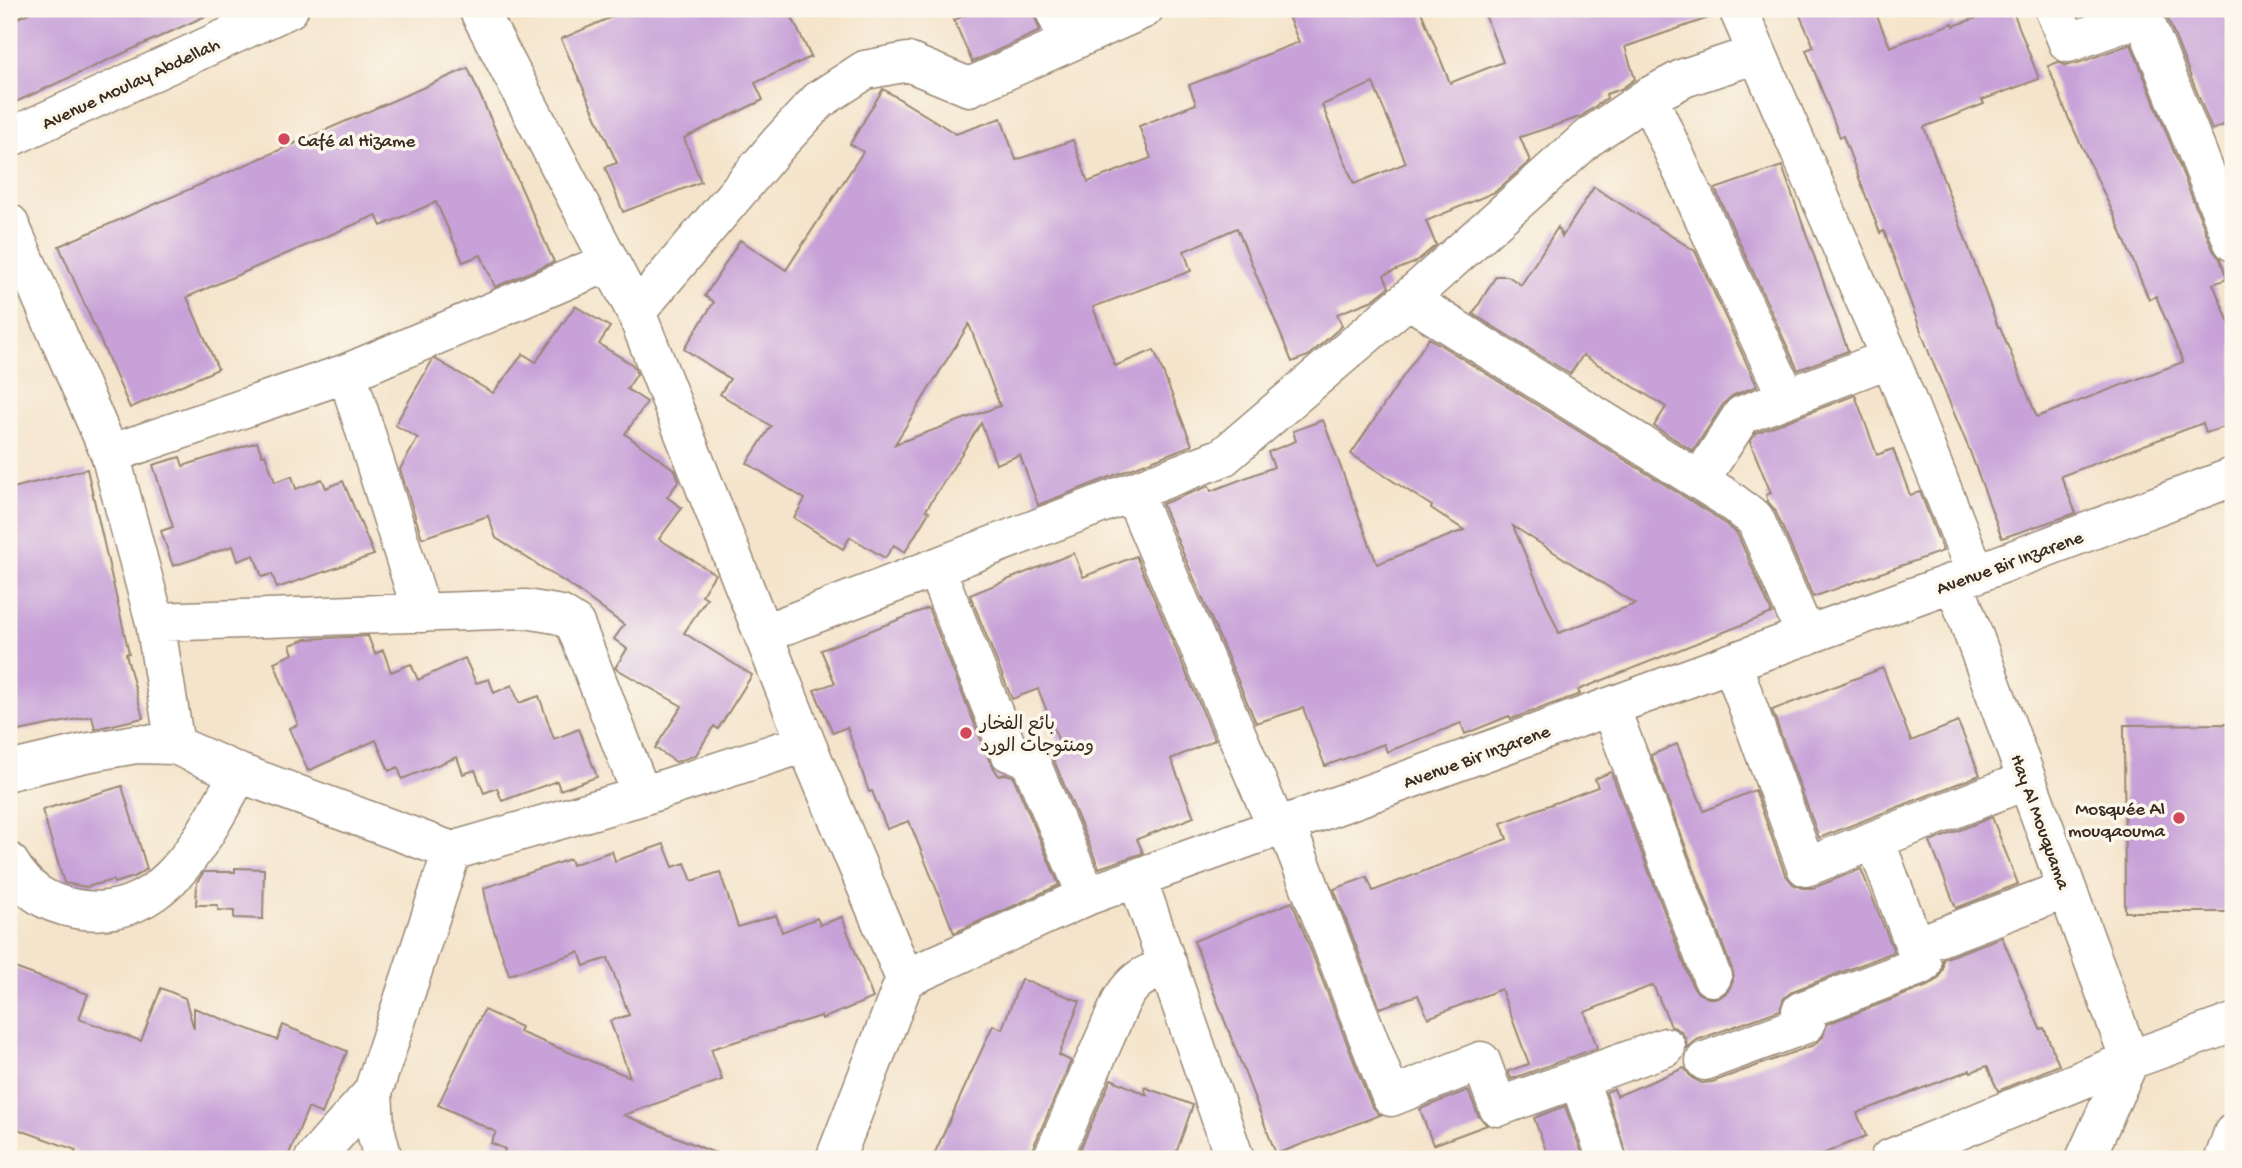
<svg xmlns="http://www.w3.org/2000/svg" width="2242" height="1168" viewBox="0 0 2242 1168" font-family="'Gochi Hand','Playpen Sans Arabic',sans-serif">
<rect width="100%" height="100%" fill="#fbf7ec"/>
<filter id="ink" filterUnits="userSpaceOnUse"><feTurbulence type="fractalNoise" baseFrequency=".0143" numOctaves="2"/><feDisplacementMap in="SourceGraphic" scale="14" xChannelSelector="R" yChannelSelector="G"/><feConvolveMatrix kernelMatrix="1 2 1 2 8 2 1 2 1" color-interpolation-filters="sRGB"/></filter>
<filter id="wash" filterUnits="userSpaceOnUse"><feTurbulence type="fractalNoise" baseFrequency=".00686" numOctaves="4" result="noise"/><feDisplacementMap in="SourceGraphic" scale="28" xChannelSelector="R" yChannelSelector="G"/><feGaussianBlur stdDeviation="1.57" result="paint"/><feColorMatrix in="noise" values="0 0 0 0 0 0 0 0 0 0 0 0 0 0 0 0 0 1.4 0 .05"/><feComposite in="paint" operator="in"/></filter>
<g filter="url(#wash)">
<rect width="100%" height="100%" fill="#f4e4cb"/>
<g id="blocks">
<path fill="#c7a1d8" fill-rule="evenodd" d="M37 9H221L9 105V22Z
M630 9H788L811 57 755 83 763 100 684 138 701 182 623 212 605 167 617 163 561 39Z
M981 9H1032L1040 31 972 62 954 20Z
M1285 9H1420L1450 83 1503 62 1483 9H1717V15L1625 47 1635 79 1621 89 1606 94 1607 98 1580 117 1520 137 1530 161 1495 192 1426 221 1436 245 1416 262 1384 275 1389 287 1373 300 1337 314 1342 326 1308 356 1292 362 1237 228 1184 251 1191 271 1093 307 1115 366 1154 350 1192 445 1038 505 1020 455 996 464 981 423 926 510 929 512 905 552 894 545 885 558 850 537 843 549 794 518 805 499 747 463 771 426 720 394 730 379 684 349 714 302 705 296 740 240 786 270 863 152 850 144 883 89 956 134 1001 118 1016 160 1073 140 1088 182 1151 158 1139 126 1196 104 1189 85 1299 42ZM1373 83 1406 163 1354 184 1322 105ZM969 324 1000 406 895 444Z
M1797 9H1874L1890 47 1953 23 1954 26 2001 9H2012L2039 79 1982 100 1984 104 1924 127 1998 327H2000L2037 417 2183 362 2156 296 2149 300 2115 217 2069 119 2048 66 2058 62 2065 65 2075 64 2131 44 2213 250 2220 259 2227 279 2213 284 2233 332V424L2206 433 2203 423 2061 476 2076 513 2002 538 1969 449 1931 358 1884 231 1880 233 1843 136 1840 137 1806 50 1814 47Z
M2164 9H2233V121L2212 130Z
M468 68 554 262 495 287 481 255 463 262 436 202 381 226 376 215 187 297 218 369 130 408 59 246Z
M1782 166 1848 351 1798 370 1715 189Z
M1594 187 1695 251 1757 386 1734 395 1724 403 1693 451 1654 426 1666 407 1583 355 1570 374 1473 314 1496 276H1508L1521 285 1558 227 1562 237Z
M575 306 610 327 599 344 633 365 637 374 627 389 647 402 625 434 675 470 679 481 667 497 682 508 659 539 715 574 702 595 707 598 684 633 752 675 718 729 714 726 696 755 676 762 655 748 682 706 615 668 627 649 614 639 624 625 577 590 496 538 488 516 422 538 400 469 418 438 395 425 432 361 435 359 493 393 523 354 536 362Z
M1429 338 1712 514 1737 533 1772 613 1578 690 1580 694 1511 719 1509 716 1465 734 1461 723 1387 752 1384 744 1325 766 1303 708 1256 723 1162 504 1209 486 1211 491 1274 467 1268 452 1296 441 1293 431 1323 420 1377 564 1464 530 1431 508 1432 506 1351 454ZM1513 526 1635 604 1559 633Z
M1855 395 1877 455 1893 449 1910 495 1920 492 1943 551 1813 597 1775 510 1768 502 1766 495 1771 493 1750 442 1756 433Z
M257 442 262 455 265 454 275 482 292 476 296 489 322 479 326 488 343 481 374 555 277 588 272 574 262 577 254 555 238 561 233 546 173 566 161 531 173 527 153 465 180 457 183 466Z
M87 469 129 653 126 654 143 718 95 729 92 716 9 733V489Z
M1074 553 1083 577 1136 556 1215 740 1171 759 1194 817 1137 839 1143 853 1099 868 1052 756 1063 752 1038 689 1012 699 970 595Z
M928 608 989 760 999 776 1005 774 1013 776 1059 885 954 933 909 821 887 829 872 791 869 792 847 727 833 733 814 690 835 683 821 650Z
M368 636 375 654 383 650 391 672 411 664 418 680 465 658 476 683 489 679 494 693 512 685 519 703 539 696 554 739 579 729 597 777 560 790 557 781 502 801 497 788 484 793 475 770 463 774 457 757 402 779 398 767 389 771 376 740 308 771 289 728 298 725 274 662 293 654 290 645 306 639Z
M1883 668 1911 741 1958 722 1980 775 1819 838 1772 710Z
M2233 724V912H2125L2124 725Z
M1677 744 1704 811 1755 790 1785 874 1793 884 1802 888H1813L1861 869 1894 952 1793 991 1784 998 1780 1010 1697 1040 1687 1048 1686 1039 1681 1031 1671 1026 1653 985 1585 1012 1597 1048 1511 1079 1508 1071 1529 1064 1501 989 1428 1018 1418 995 1380 1008 1334 889 1367 877 1373 891 1507 839 1501 823 1598 787 1595 779 1611 772 1692 985 1698 993 1708 998H1719L1728 991 1733 981 1732 969 1651 755Z
M122 786 147 869 134 877 114 883 113 880 86 887 64 883 42 810Z
M1992 817 2018 884 1956 908 1930 842Z
M664 844 673 867 685 863 692 881 720 872 738 927 776 915 782 932 817 918 820 925 842 917 873 998 822 1019 821 1016 711 1049 722 1080 624 1115 729 1159H502L505 1149 491 1143 496 1132 438 1105 484 1010 521 1027 519 1032 630 1077 610 1021 629 1015 608 958 584 966 579 952 509 975 488 913 484 888 570 859 572 865 612 851 615 861Z
M235 868 264 869 263 919 234 918V911L218 910V905H196L197 882 204 872H235Z
M1292 902 1371 1105 1380 1115 1276 1154 1194 941Z
M2002 937 2040 1029 2044 1028 2059 1065 1998 1091 1987 1066 1971 1072 1970 1070 1857 1113 1866 1136 1811 1159H1628L1606 1092 1614 1089 1617 1096 1684 1068 1692 1078 1702 1083 1712 1082 1814 1045 1823 1037 1827 1024 1930 985 1939 978 1943 969V959Z
M9 966 88 994 79 1019 141 1041 161 988 185 998 194 1029V1008L277 1040 283 1025 347 1051 322 1114 308 1108 287 1159H73L76 1150 9 1126Z
M1021 979 1080 1001 1059 1055 1071 1061 1032 1150 1031 1159H932L993 1025 1002 1029Z
M1111 1079 1147 1095 1144 1087 1193 1105 1174 1159H1076Z
M1468 1090 1478 1115 1487 1125 1433 1145 1420 1109Z
M1565 1106 1584 1159H1549L1534 1118Z"/>
</g>
</g>
<g filter="url(#ink)">
<use href="#blocks" fill-opacity="0" stroke="#988774" stroke-width="2"/>
<g fill="none" stroke-linecap="round" stroke-linejoin="round">
<defs>
<path id="minor" d="M478 9 636 312 806 743 905 979
M1054 9 1069 42
M1738 9 1890 358 1976 574
M2054 9 2068 43 2143 16 2233 242
M1648 97 1787 398 1890 358
M9 223 110 454 155 622 175 745
M1408 299 1724 496 1755 519 1806 636
M636 312 779 143 819 100 865 70 908 62 969 87 1144 9
M347 373 422 613
M110 454 347 373 609 262
M1700 480 1742 415 1787 398
M1133 493 1277 828
M936 569 1009 752 1029 758 1087 896
M1954 582 2130 1060 2233 1023
M155 622 526 609 561 615 575 624 642 796
M765 633 1223 457 1408 299 1588 138 1648 97 1684 78 1757 54
M1732 663 1806 867 2027 780
M1610 707 1712 977
M9 771 85 753 136 744 175 745 239 773 452 851 642 796 806 743
M1286 825 1391 1097 1481 1061 1498 1107 1666 1047
M9 862C26 890 44 903 76 909 165 924 203 837 239 773
M1137 878 1235 1159
M1916 946 2067 889
M1705 1061 1806 1024 1801 1011 1922 965 1875 840
M1578 1078 1607 1159
M314 1159 373 1092
M383 1159 375 1128 373 1092 452 851
M835 1159 905 979 1087 896 1954 582 2233 477
M1052 1159 1122 999C1136 977 1145 975 1168 966
M1889 1159 2130 1060
M2085 1159 2130 1060
M2224 1159 2233 1133"/>
<path id="major" d="M9 138 289 9"/>
</defs>
<use href="#minor" stroke="#988774" stroke-width="41"/>
<use href="#major" stroke="#988774" stroke-width="41"/>
<use href="#minor" stroke="#fff" stroke-width="38"/>
<use href="#major" stroke="#fff" stroke-width="38"/>
</g>
</g>
<g fill="#d1495b" stroke="#fbf7ec" stroke-width="2.5">
<circle cx="284" cy="139" r="7"/>
<circle cx="966" cy="733" r="7"/>
<circle cx="2179" cy="818" r="7"/>
</g>
<g text-anchor="middle" stroke-width="7" stroke-linejoin="round" paint-order="stroke">
<g font-size="19" fill="#3b2a1e" stroke="#fbf7ec">
<text transform="translate(130 82) rotate(-25)" y="7">Avenue Moulay Abdellah</text>
<text transform="translate(2009 561) rotate(-20)" y="7">Avenue Bir Inzarene</text>
<text transform="translate(1476 755) rotate(-20)" y="7">Avenue Bir Inzarene</text>
<text transform="translate(2042 821) rotate(70)" y="7">Hay Al Mouquama</text>
</g>
<g font-size="19" fill="#3b2a1e" stroke="#fbf7ec" text-anchor="start">
<text x="298" y="146">Café al Hizame</text>
<text x="980" y="729">بائع الفخار<tspan x="980" dy="22">ومنتوجات الورد</tspan></text>
<text x="2165" y="814" text-anchor="end">Mosquée Al<tspan x="2165" dy="22">mouqaouma</tspan></text>
</g>
</g>
<rect width="2242" height="1168" fill="none" stroke="#fbf7ec" stroke-width="35"/>
</svg>
